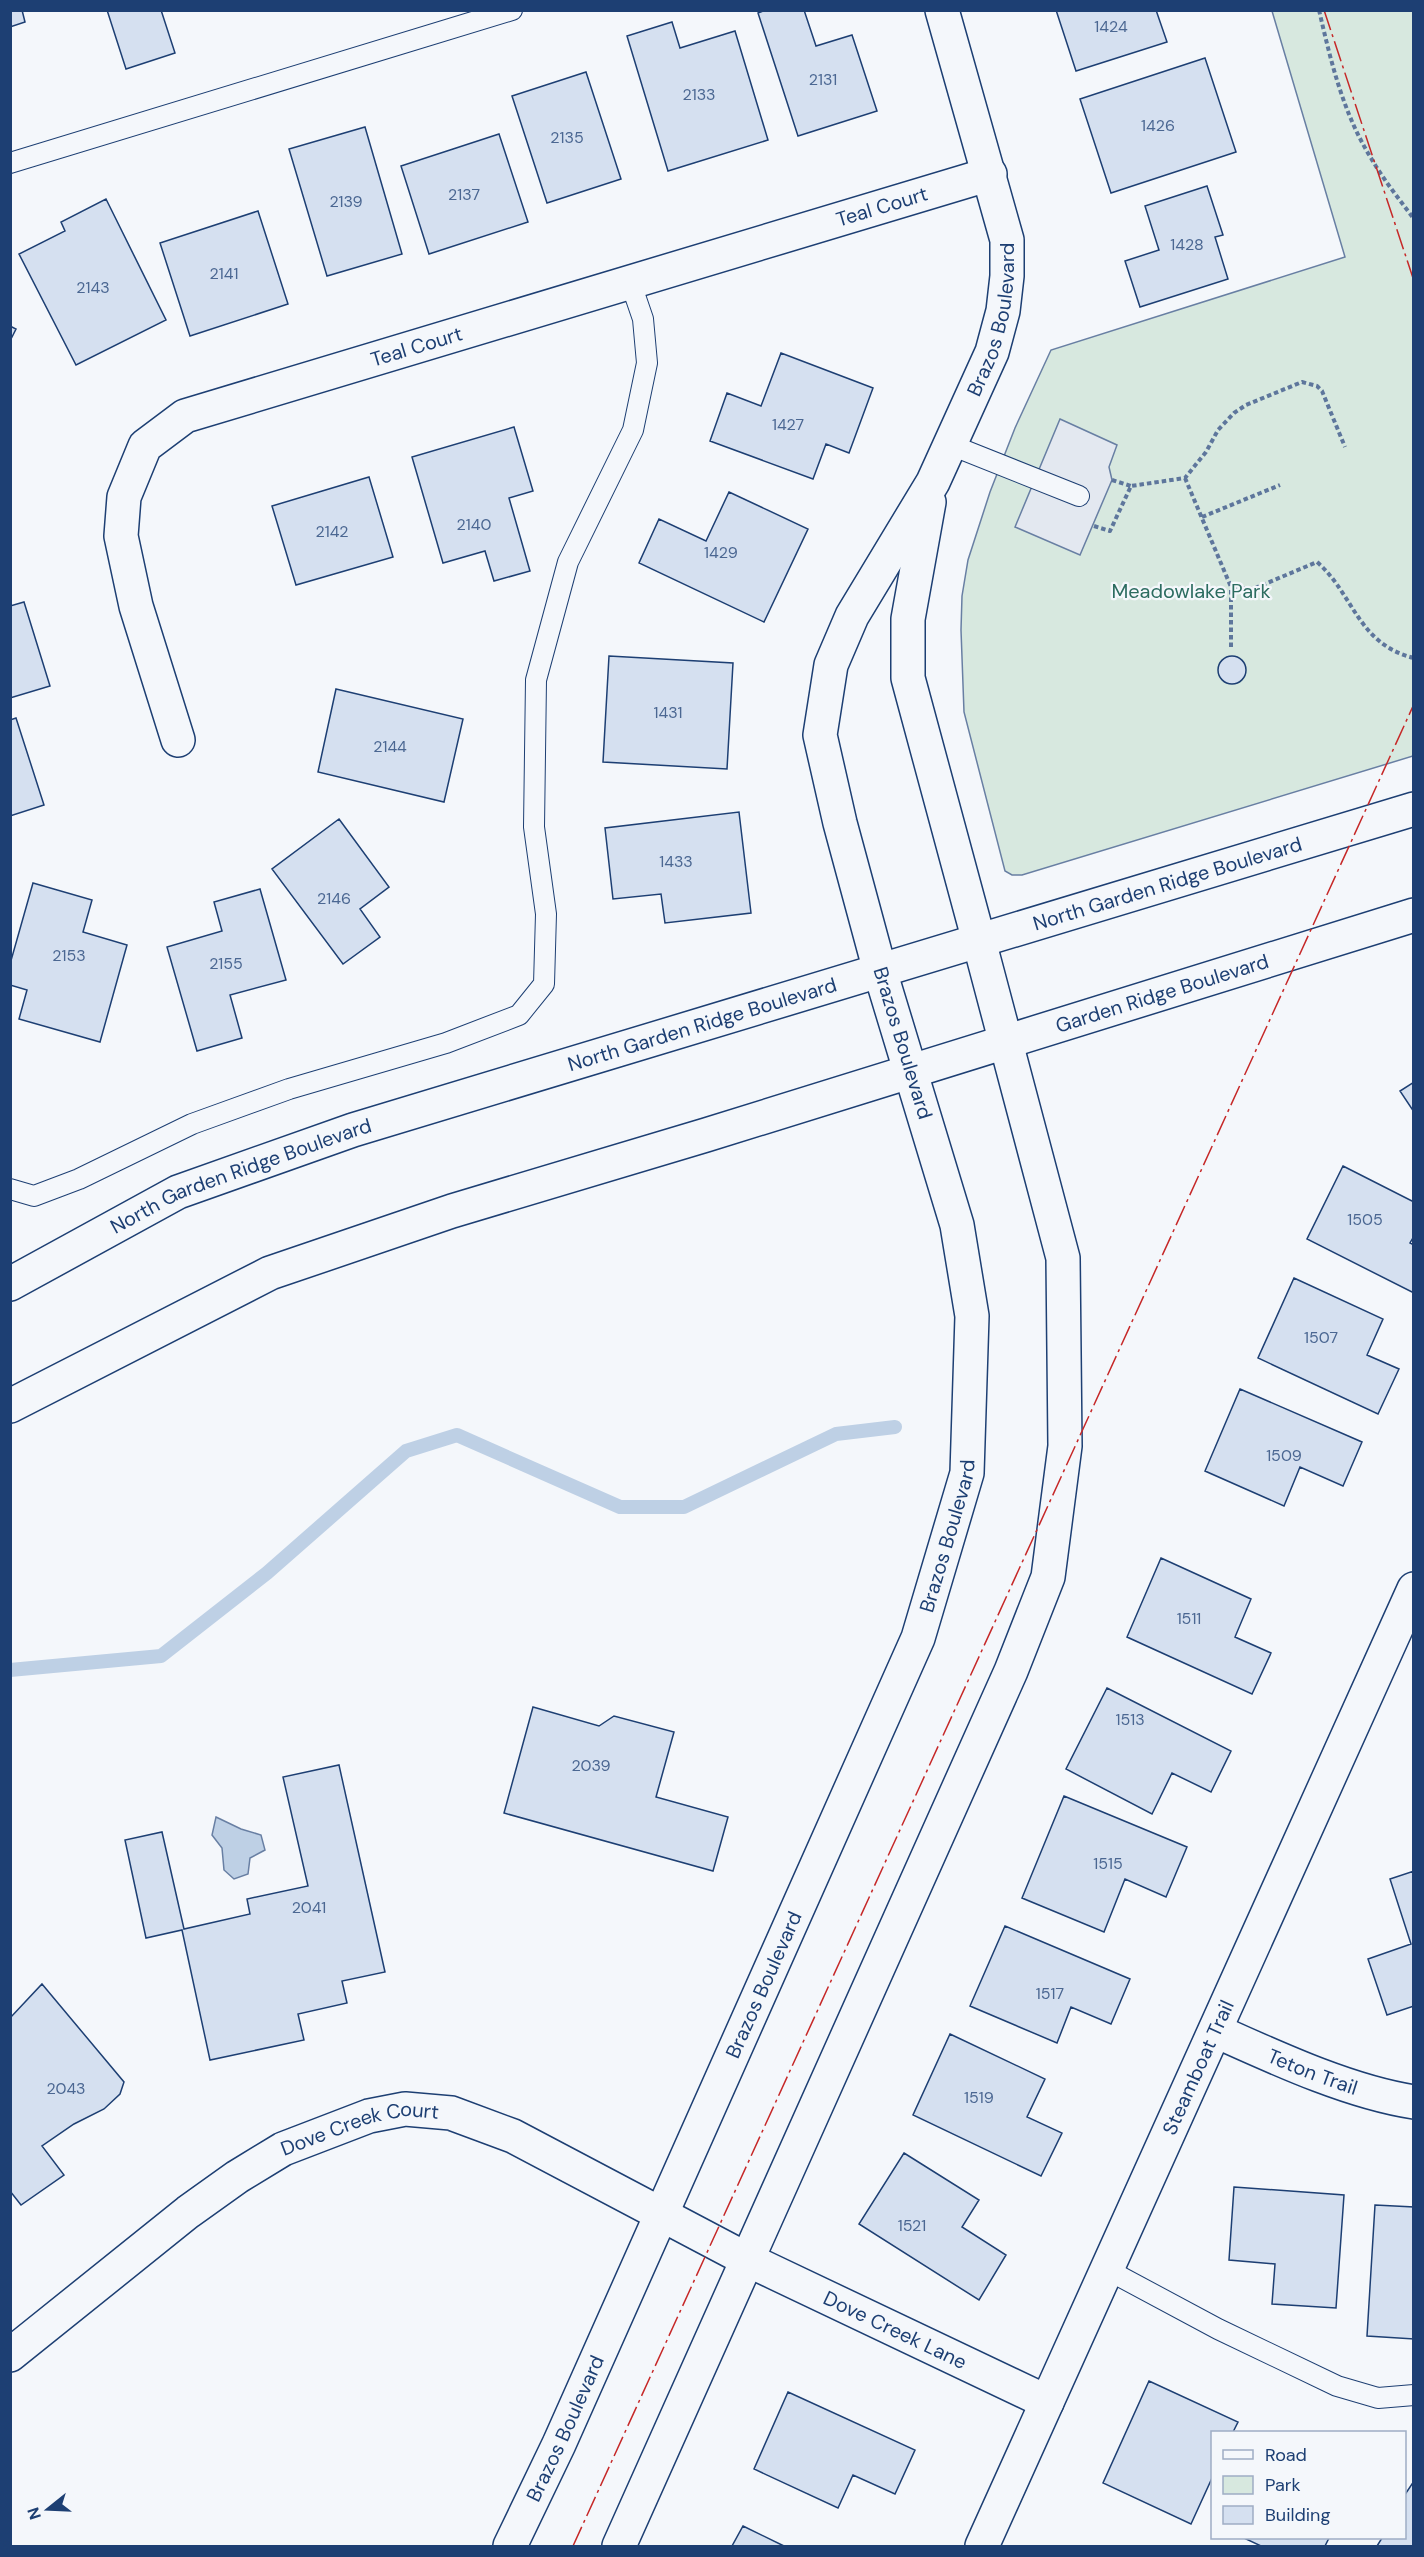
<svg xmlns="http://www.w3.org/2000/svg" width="1424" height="2557" viewBox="0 0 1424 2557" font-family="'DM Sans',sans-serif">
<rect width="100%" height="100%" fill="#f4f7fb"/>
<path fill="#d7e8df" stroke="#687fa3" stroke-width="1.5" d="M1272 11H1413V756L1022 875H1012L1005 871 964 712 961 630 962 596 968 560 990 492 1015 428 1051 350 1345 257Z"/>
<path fill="#e3e8f0" stroke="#687fa3" stroke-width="1.5" d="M1060 419 1117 445 1109 467 1112 480 1080 555 1015 527Z"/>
<path fill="#bed0e5" stroke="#687fa3" stroke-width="1.5" d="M216 1817 241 1829 261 1835 265 1850 250 1858 248 1874 234 1879 224 1870 222 1848 212 1835Z"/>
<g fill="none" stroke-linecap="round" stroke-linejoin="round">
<path stroke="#bed0e5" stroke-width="14" d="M10 1670 161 1656 267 1573 406 1451 457 1435 620 1507H684L836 1434 895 1427"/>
</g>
<path fill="#d5e0f0" stroke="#1d3f73" stroke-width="1.5" d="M10 10H22L25 22 10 27Z
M107 10H161L175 53 126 69Z
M766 10H804L816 46 852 35 877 111 798 136 758 13Z
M1056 10H1156L1167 42 1076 71Z
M672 22 680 48 735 31 768 140 668 171 627 36Z
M1205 58 1236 152 1111 193 1080 99Z
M586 72 621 179 547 203 512 96Z
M365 127 402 254 327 276 289 149Z
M499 134 528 222 429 254 401 166Z
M1207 186 1223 235 1215 237 1228 279 1140 307 1125 261 1159 250 1145 206Z
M106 199 166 320 76 365 19 254 65 231 61 222Z
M258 211 288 304 190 336 160 243Z
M10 326 16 329 10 341Z
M781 353 873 388 849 453 826 444 813 479 710 441 727 393 761 406Z
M514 427 533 491 509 498 530 571 494 581 485 551 443 563 412 457Z
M369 477 393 557 296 585 272 506Z
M729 492 808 529 764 622 639 563 659 519 706 541Z
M24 602 50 686 10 698V606Z
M1218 670a14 14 0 1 1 28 0a14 14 0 1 1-28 0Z
M609 656 733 663 727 769 603 762Z
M336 689 463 719 444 802 318 772Z
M16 718 44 805 10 816V720Z
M739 812 751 913 665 923 661 894 613 899 605 828Z
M339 819 389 887 360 909 380 937 343 964 272 869Z
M33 883 92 900 83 932 127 945 100 1042 19 1019 27 990 10 985V964Z
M260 889 286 980 230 995 242 1038 197 1051 167 947 222 931 214 902Z
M1414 1082V1112L1400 1091Z
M1343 1166 1414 1202V1236L1410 1243 1414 1245V1293L1307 1239Z
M1294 1278 1383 1319 1367 1355 1399 1369 1378 1414 1258 1358Z
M1240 1389 1362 1442 1343 1486 1300 1467 1284 1506 1205 1471Z
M1161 1558 1251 1599 1235 1637 1271 1653 1252 1694 1127 1637Z
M1107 1688 1231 1751 1211 1792 1172 1773 1152 1814 1066 1769Z
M533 1707 599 1726 614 1716 674 1732 656 1797 728 1817 713 1871 504 1813Z
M339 1765 385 1972 342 1981 347 2003 298 2014 304 2040 210 2060 182 1930 146 1938 125 1840 162 1832 184 1929 250 1914 247 1899 308 1886 283 1777Z
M1064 1796 1187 1847 1166 1897 1125 1879 1104 1932 1022 1898Z
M1414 1871V2006L1387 2015 1368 1959 1411 1944 1390 1879Z
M1005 1926 1130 1979 1111 2024 1071 2007 1057 2043 970 2006Z
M42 1984 124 2082 120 2094 104 2109 74 2124 42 2146 64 2175 21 2205 10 2191V2018Z
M950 2034 1045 2079 1027 2117 1062 2133 1041 2176 913 2115Z
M904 2153 979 2200 962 2227 1006 2255 979 2300 859 2224Z
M1234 2187 1344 2195 1336 2308 1272 2304 1275 2264 1229 2260Z
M1375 2205 1414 2207V2339L1367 2336Z
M1149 2381 1238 2422 1233 2432H1212V2478L1191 2524 1103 2483Z
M788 2392 915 2450 895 2494 853 2475 838 2508 754 2469Z
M1414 2481V2546H1377L1382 2538H1404V2496Z
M743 2526 784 2546H732Z
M1244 2538H1329L1325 2546H1261Z"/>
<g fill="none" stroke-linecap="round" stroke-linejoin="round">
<defs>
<path id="lane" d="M10 163 512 10
M951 445 1079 496
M10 1189 34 1196 79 1179 192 1124 289 1089 446 1043 519 1015 544 984 546 914 534 827 536 680 568 562 633 430 647 363 643 319 630 281
M1106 2269 1218 2329 1337 2386 1378 2398 1414 2395"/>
<g id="street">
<path d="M929 502 908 619V678L979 941"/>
<path id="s1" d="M178 740 136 606 121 536 124 497 145 446 185 416 990 174"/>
<path id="s2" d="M880 971 840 823 820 735 831 665 852 616 933 482 992 352 1003 311 1007 276V240L942 10"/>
<path id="s3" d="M1216 2031C1276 2058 1349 2092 1414 2102"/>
<path id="s4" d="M10 2355 188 2212 237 2177 283 2149 369 2116 405 2109 451 2113 513 2136 746 2259 1047 2402"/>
<path id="s5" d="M982 2546 1414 1589"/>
</g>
<g id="secondary">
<path id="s6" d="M10 1284 178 1192 353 1130 1414 809"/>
<path id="s7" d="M10 1406 270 1273 452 1211 706 1135 1414 915"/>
<path id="s8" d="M510 2546 559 2444 918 1638 967 1473 972 1316 957 1225 880 971"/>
<path d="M619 2546 1011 1671 1048 1577 1065 1446 1063 1258 979 941"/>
</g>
</defs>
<use href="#lane" stroke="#1d3f73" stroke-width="22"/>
<use href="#street" stroke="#1d3f73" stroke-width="36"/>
<use href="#secondary" stroke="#1d3f73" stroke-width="36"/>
<path stroke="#5e769c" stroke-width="4" stroke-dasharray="4.5 3" stroke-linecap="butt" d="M1319 10C1331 62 1343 113 1371 158 1383 179 1399 199 1414 219
M1185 478 1231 587 1253 589 1317 562C1354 594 1357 644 1414 658
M1112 480 1131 486
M1202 517 1280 485
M1094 526 1110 531 1131 486 1185 478 1206 452 1218 430 1234 413 1246 405 1302 382 1317 386 1322 391 1345 447
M1231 647V587"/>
<use href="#lane" stroke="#f4f7fb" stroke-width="20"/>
<use href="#street" stroke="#f4f7fb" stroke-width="33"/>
<use href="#secondary" stroke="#f4f7fb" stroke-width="33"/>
<path stroke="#c62828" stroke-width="1.5" stroke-dasharray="21 4.5 3 4.5" stroke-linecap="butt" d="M1324 10 1414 281
M573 2546 1414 704"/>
</g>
<g text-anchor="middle" stroke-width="4.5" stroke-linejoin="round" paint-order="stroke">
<g font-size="16" fill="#4b6792">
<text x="1111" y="32">1424</text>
<text x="823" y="85">2131</text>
<text x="699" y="100">2133</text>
<text x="1158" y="131">1426</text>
<text x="567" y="143">2135</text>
<text x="464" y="200">2137</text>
<text x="346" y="207">2139</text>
<text x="1187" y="250">1428</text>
<text x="224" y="279">2141</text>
<text x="93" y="293">2143</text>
<text x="788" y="430">1427</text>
<text x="474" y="530">2140</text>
<text x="332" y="537">2142</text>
<text x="721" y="558">1429</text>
<text x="668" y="718">1431</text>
<text x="390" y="752">2144</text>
<text x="676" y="867">1433</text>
<text x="334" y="904">2146</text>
<text x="69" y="961">2153</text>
<text x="226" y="969">2155</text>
<text x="1365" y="1225">1505</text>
<text x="1321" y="1343">1507</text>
<text x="1284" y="1461">1509</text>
<text x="1189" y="1624">1511</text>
<text x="1130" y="1725">1513</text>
<text x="591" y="1771">2039</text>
<text x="1108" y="1869">1515</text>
<text x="309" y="1913">2041</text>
<text x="1050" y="1999">1517</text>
<text x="66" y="2094">2043</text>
<text x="979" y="2103">1519</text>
<text x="912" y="2231">1521</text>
</g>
<g font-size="20" fill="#1d3f73" stroke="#f4f7fb">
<text dy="7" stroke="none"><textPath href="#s1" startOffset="1084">Teal Court</textPath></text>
<text dy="7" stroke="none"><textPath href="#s2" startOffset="699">Brazos Boulevard</textPath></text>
<text dy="7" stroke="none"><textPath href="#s1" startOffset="598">Teal Court</textPath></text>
<text dy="7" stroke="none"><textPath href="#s6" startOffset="1228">North Garden Ridge Boulevard</textPath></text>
<text dy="7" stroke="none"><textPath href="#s7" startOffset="1227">Garden Ridge Boulevard</textPath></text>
<text dy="7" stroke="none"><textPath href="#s6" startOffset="742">North Garden Ridge Boulevard</textPath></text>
<text transform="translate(903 1043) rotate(73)" y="7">Brazos Boulevard</text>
<text dy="7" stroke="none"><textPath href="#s6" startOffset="256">North Garden Ridge Boulevard</textPath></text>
<text dy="7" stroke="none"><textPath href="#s8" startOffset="1102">Brazos Boulevard</textPath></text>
<text dy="7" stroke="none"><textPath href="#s8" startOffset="616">Brazos Boulevard</textPath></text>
<text dy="7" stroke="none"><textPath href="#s5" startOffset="525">Steamboat Trail</textPath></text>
<text dy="7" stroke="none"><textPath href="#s3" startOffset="105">Teton Trail</textPath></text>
<text dy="7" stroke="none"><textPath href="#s4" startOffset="423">Dove Creek Court</textPath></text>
<text dy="7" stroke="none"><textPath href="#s4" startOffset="1012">Dove Creek Lane</textPath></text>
<text dy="7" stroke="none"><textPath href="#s8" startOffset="130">Brazos Boulevard</textPath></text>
</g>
<g font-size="20" fill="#2c6c60" stroke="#f4f7fb">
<text x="1191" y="598">Meadowlake Park</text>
</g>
</g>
<rect width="1424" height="2557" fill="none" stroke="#1d3f73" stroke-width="24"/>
<rect x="1211" y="2431" width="195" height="108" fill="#f4f7fb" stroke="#9eadc5" stroke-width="1.5"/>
<rect x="1223" y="2450" width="30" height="9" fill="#f4f7fb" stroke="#9eadc5" stroke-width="1.5"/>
<text x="1265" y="2461" font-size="18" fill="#1d3f73">Road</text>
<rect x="1223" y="2476" width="30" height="18" fill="#d7e8df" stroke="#9eadc5" stroke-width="1.5"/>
<text x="1265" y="2491" font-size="18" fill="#1d3f73">Park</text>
<rect x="1223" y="2506" width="30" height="18" fill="#d5e0f0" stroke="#9eadc5" stroke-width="1.5"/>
<text x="1265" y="2521" font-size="18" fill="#1d3f73">Building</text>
<g transform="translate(48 2509) rotate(252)" stroke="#f4f7fb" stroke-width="4.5" paint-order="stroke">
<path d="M0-4.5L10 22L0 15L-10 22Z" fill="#1d3f73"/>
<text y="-9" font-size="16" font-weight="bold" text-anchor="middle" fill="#1d3f73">N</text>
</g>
</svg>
